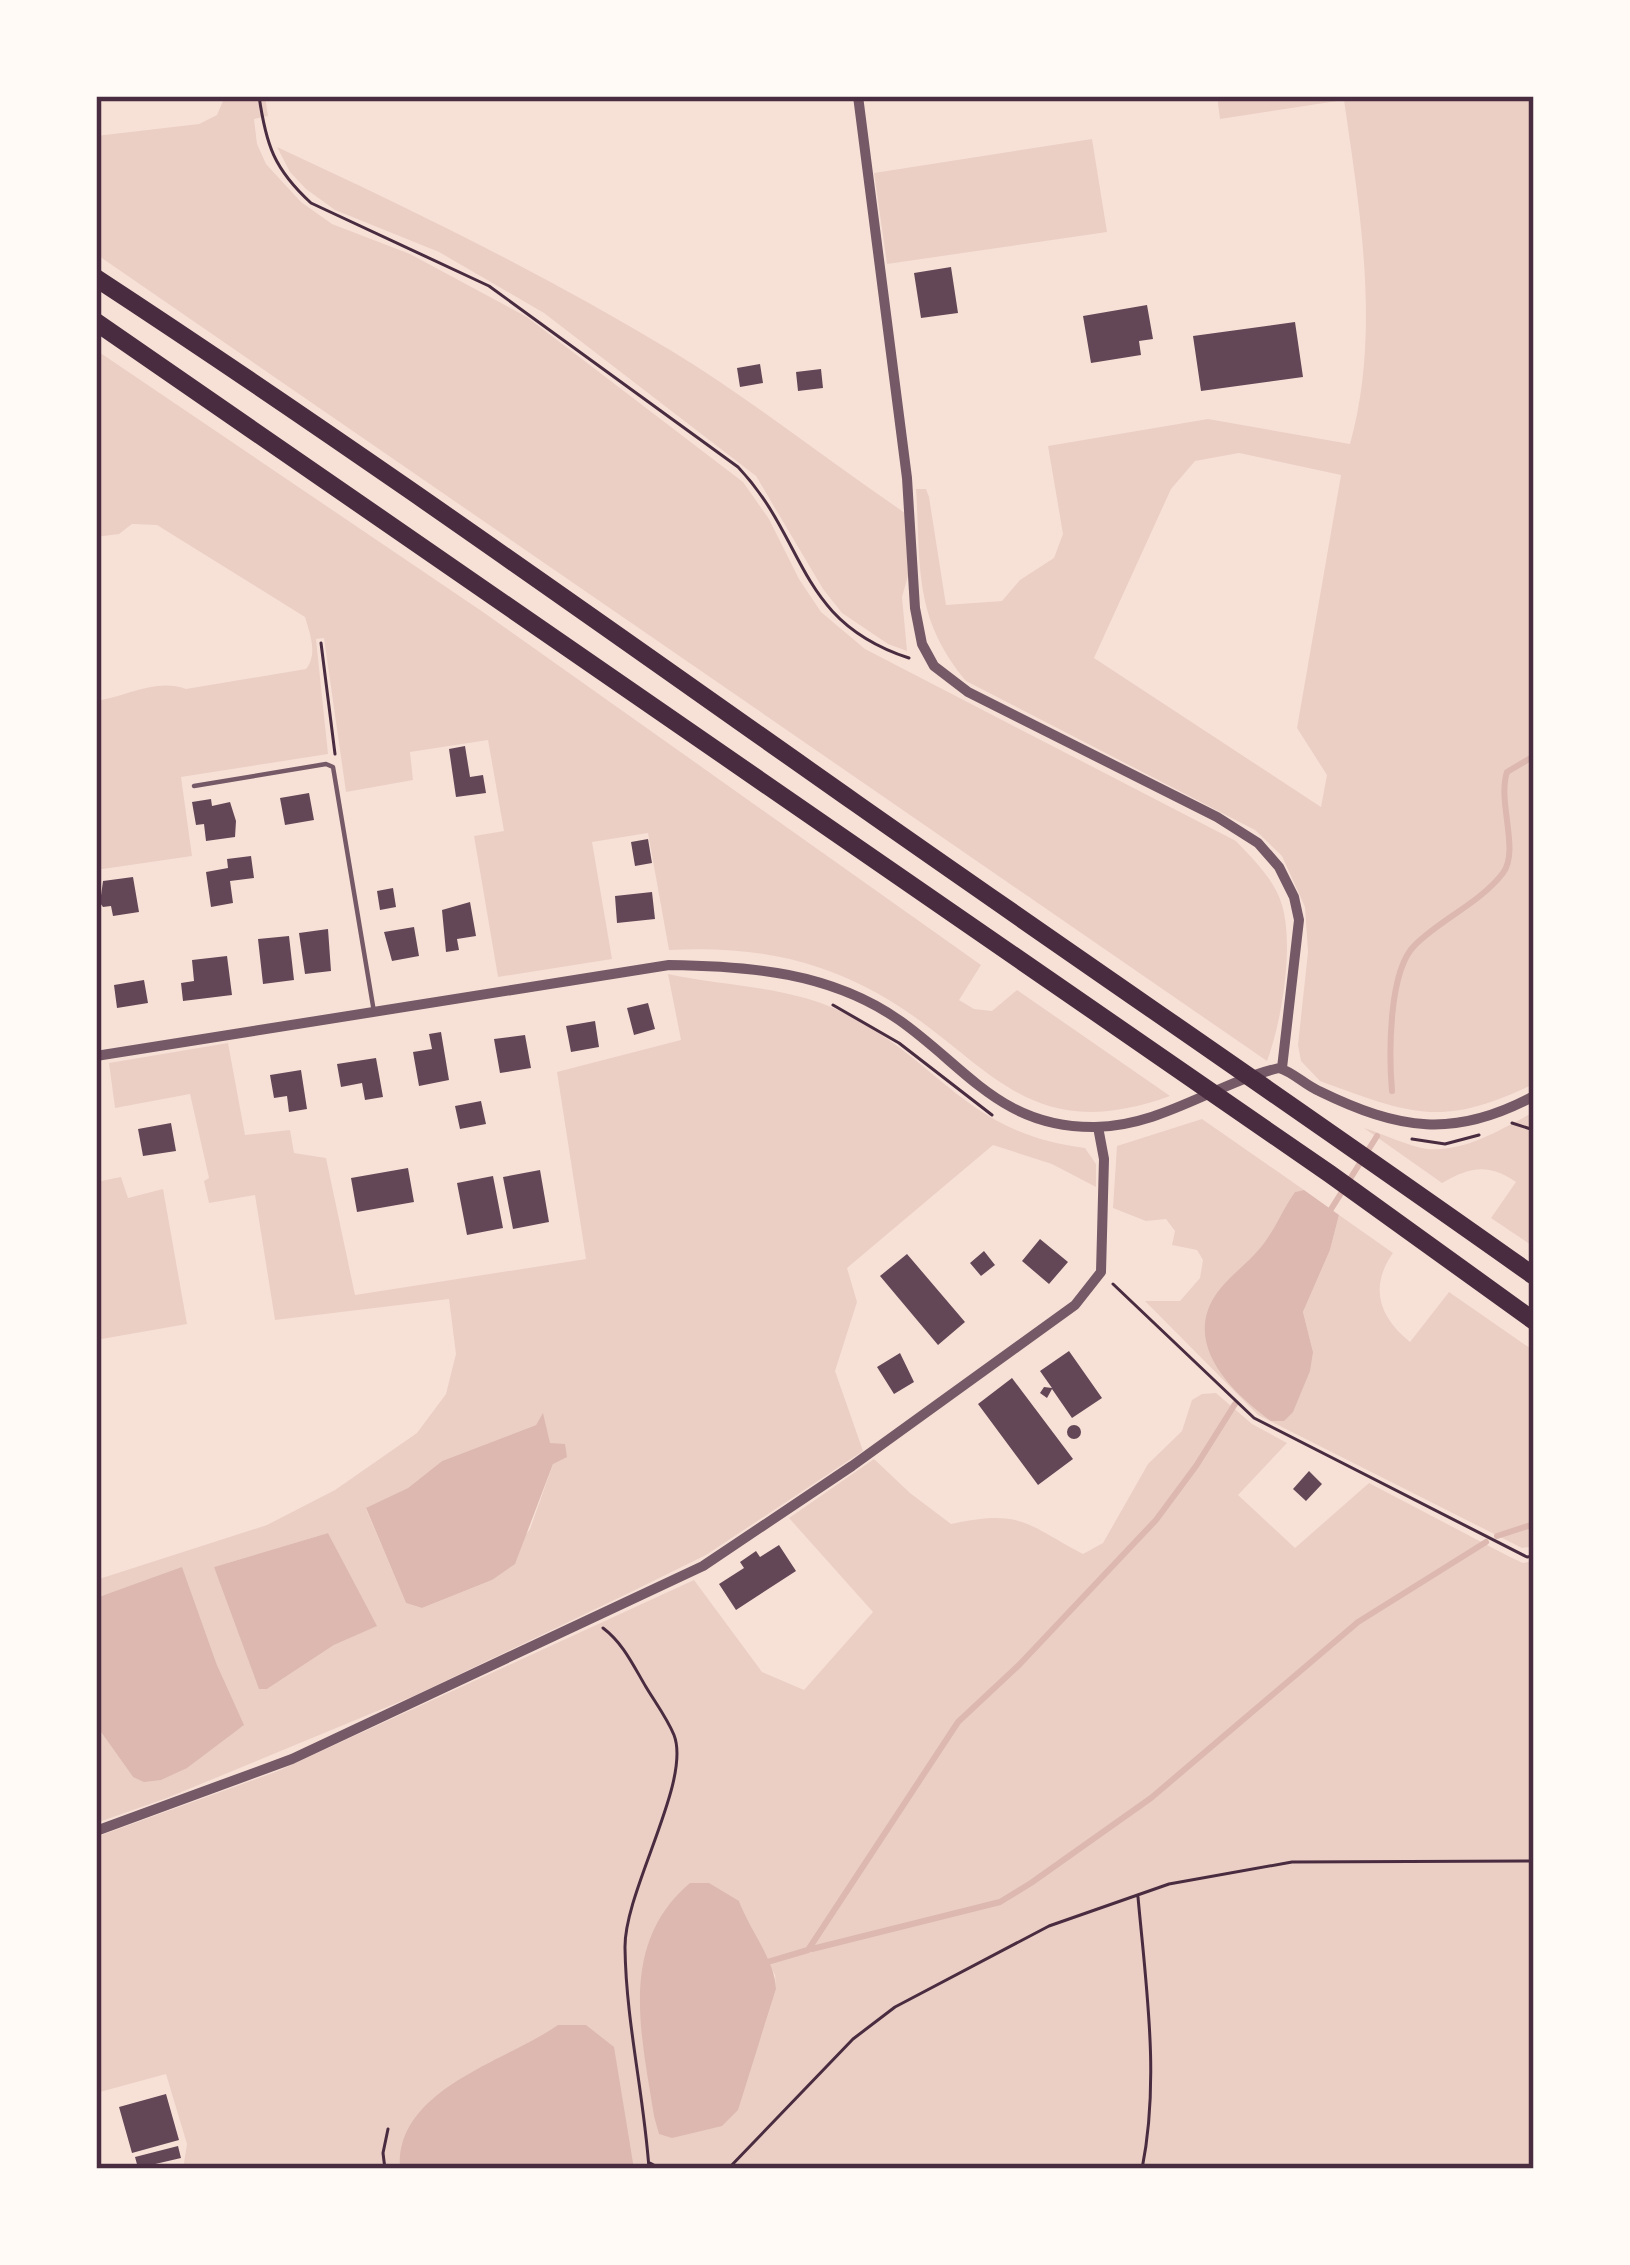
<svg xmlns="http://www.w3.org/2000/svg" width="1630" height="2265" viewBox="0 0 1630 2265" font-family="'Nunito Sans',sans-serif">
<rect width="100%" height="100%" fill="#f7e1d7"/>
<path fill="#ebcfc5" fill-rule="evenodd" d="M225 96H265L268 116 254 119 257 144 266 164 301 202 332 224 410 254 527 317 743 482 769 519 799 579 821 612 865 649 1236 841C1253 859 1273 878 1281 902 1295 943 1282 1021 1267 1061L96 254V136L199 124 217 115Z
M1217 96H1534V1084C1441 1128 1413 1115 1320 1081L1301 1061 1298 1045 1308 952 1305 907 1282 856 1255 830 966 681C913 617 921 568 916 489H926L929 497 946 605 1002 601 1020 580 1054 558 1063 534 1048 446 1208 419 1350 444C1381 333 1360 212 1344 100L1220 119ZM1239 453 1341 475 1297 728 1327 775 1321 807 1094 658 1171 489 1195 461Z
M1092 139 1107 232 887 264 874 173Z
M277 147C411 209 544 274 670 350 751 399 827 460 905 513L908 576 902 597 907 651 888 644 842 613 823 589 756 476 544 313 439 252 335 210 306 189 290 172Z
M96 350 483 612 981 965 959 1000 974 1009 992 1011 1017 990 1170 1096C1020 1150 988 1054 875 992 809 956 743 946 669 950L648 833 592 842 612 959 498 977 474 836 504 831 488 740 410 752 413 780 346 792 324 638 316 639 328 754 181 777 192 856 96 870V701C126 697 155 678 186 689L306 669C318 654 310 634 305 617L157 525 132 524 119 534 96 537Z
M668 974C733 988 796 985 856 1019 946 1070 971 1134 1085 1148L1096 1164V1187L1052 1164 993 1145 847 1268 857 1302 835 1371 863 1451 706 1555 631 1592 416 1695 167 1798 96 1823V1725L133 1777 243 1726 217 1665 182 1568 96 1598V1580L267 1525 335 1490 417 1433 446 1394 456 1354 449 1299 275 1320 255 1195 209 1203 204 1181 209 1178 190 1094 115 1108 109 1063 228 1043 245 1135 290 1130 294 1153 326 1158 355 1295 586 1259 557 1072 681 1040ZM543 1415 553 1464 530 1529 492 1580 422 1608 406 1603 366 1509 408 1488 442 1461 536 1425ZM328 1533 376 1626 334 1645 267 1689 214 1567Z
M1534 1112V1247L1491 1218 1516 1182C1488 1163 1470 1167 1442 1183L1364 1128C1384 1134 1407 1146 1427 1149 1466 1152 1501 1129 1534 1112Z
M1202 1119 1304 1190 1295 1192 1273 1232 1256 1253 1313 1352 1303 1312 1330 1250 1339 1215 1393 1253C1369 1287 1379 1317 1410 1342L1449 1292 1534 1351V1546L1522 1548 1258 1415 1145 1301H1180L1200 1278 1203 1260 1197 1250 1172 1245 1175 1231 1166 1219 1146 1221 1113 1208 1117 1146Z
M121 1177 128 1198 163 1189 187 1324 96 1340V1182Z
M1216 1393 1252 1424 1287 1443 1238 1495 1295 1548 1369 1483 1510 1557 1523 1563 1534 1561V2169H183L187 2144 166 2074 96 2093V1837L278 1771 694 1580 762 1672 804 1690 873 1612 789 1518 874 1459 910 1493 951 1524C1022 1509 1024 1523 1083 1554L1103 1543 1148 1464 1182 1431 1192 1400 1202 1394ZM739 1901 749 1929 775 1975 776 1989 762 2034 750 2065 659 2133 648 2077Z"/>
<path fill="#dcb8b0" d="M1304 1190 1339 1215 1330 1250 1303 1312 1313 1352 1310 1371 1293 1412 1284 1421H1271C1229 1391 1179 1340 1220 1289 1232 1274 1248 1263 1260 1248 1275 1231 1282 1210 1295 1192Z
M543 1413 550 1443 565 1444 567 1457 553 1464 515 1564 492 1580 422 1608 406 1603 366 1508 408 1488 442 1461 536 1425Z
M328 1533 377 1626 334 1645 267 1689H259L214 1567Z
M182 1567 217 1665 244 1725 187 1768 161 1780 144 1782 133 1777 96 1725V1598Z
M690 1883H709L739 1901C749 1929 775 1960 776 1989L738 2110 722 2126 672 2138 659 2134 654 2116C641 2033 618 1944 690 1883Z
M558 2025H586L614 2047 634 2169H400C394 2089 507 2061 558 2025Z"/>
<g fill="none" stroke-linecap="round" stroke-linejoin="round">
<path stroke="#dcb8b0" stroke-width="6" d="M1392 1091C1389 1056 1388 971 1415 945 1441 919 1480 903 1503 873 1520 850 1497 802 1507 772L1534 756
M1328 1214 1377 1136
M1497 1536 1534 1524
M812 1949 1000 1902 1031 1883 1151 1798 1358 1622 1486 1542
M761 1964 808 1950 958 1722 1019 1665 1156 1520 1196 1466 1235 1404"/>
</g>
<path fill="#644757" d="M951 267 958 313 921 318 914 273Z
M1147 305 1153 339 1139 341 1141 355 1091 363 1083 316Z
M1295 322 1303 377 1201 391 1193 336Z
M760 364 763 383 740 387 737 368Z
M821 369 823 388 798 391 796 372Z
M465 746 470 777 483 775 486 793 456 797 449 749Z
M309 793 314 820 285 825 280 798Z
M211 799 212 806 230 802 236 821 235 837 206 841 204 824 196 825 192 802Z
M648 839 652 863 635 866 631 842Z
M251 856 254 878 230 881 233 903 211 907 206 872 228 868 227 859Z
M133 877 139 912 113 916 111 906 103 907 100 903 103 881Z
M393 888 396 907 380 910 377 891Z
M652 892 655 919 617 923 615 896Z
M470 902 476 936 457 939 459 950 446 952 442 910Z
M414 927 419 956 392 961 384 932Z
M328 929 331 971 305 974 299 933Z
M289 936 294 980 263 984 258 939Z
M227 956 232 995 183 1001 181 983 194 981 192 960Z
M144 980 148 1003 117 1008 114 985Z
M648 1003 655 1029 634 1035 627 1008Z
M595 1021 599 1047 571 1052 566 1026Z
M441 1032 449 1080 419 1086 413 1052 432 1049 429 1034Z
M525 1035 531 1068 500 1073 494 1039Z
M376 1058 383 1097 365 1100 362 1083 341 1087 337 1064Z
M301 1070 307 1109 289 1112 287 1096 274 1098 270 1075Z
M481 1101 486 1124 460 1129 455 1106Z
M171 1123 176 1151 143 1156 138 1129Z
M408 1168 414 1202 357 1212 351 1178Z
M540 1170 549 1222 513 1229 503 1177Z
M493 1176 503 1228 467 1235 457 1183Z
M1040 1239 1068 1262 1049 1284 1022 1261Z
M984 1251 995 1265 981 1276 970 1263Z
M907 1254 965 1322 938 1345 880 1276Z
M1069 1351 1102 1398 1072 1418 1052 1389 1047 1398 1040 1393 1044 1387 1052 1388 1040 1371Z
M900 1353 914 1382 894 1394 877 1367Z
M1012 1378 1073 1459 1038 1485 978 1404Z
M1067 1432a7 7 0 1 1 14 0a7 7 0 1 1-14 0Z
M1309 1471 1322 1484 1306 1501 1293 1489Z
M779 1545 796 1571 736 1610 719 1584 744 1568 740 1562 756 1551 760 1557Z
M166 2094 179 2140 132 2153 119 2107Z
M178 2146 181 2158 138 2168 135 2157Z"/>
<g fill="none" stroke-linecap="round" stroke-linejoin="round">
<path stroke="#4a2c40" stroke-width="3" d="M259 96C266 145 274 169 311 203L489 286 738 467C808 541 796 621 909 658
M321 643 335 754
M833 1005 899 1043 992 1115
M1512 1123 1534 1130
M1412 1139 1445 1144 1479 1135
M1113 1284 1254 1418 1527 1557 1534 1556
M603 1628C623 1643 633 1665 646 1687 655 1702 667 1718 674 1735 692 1781 624 1891 625 1948 626 2022 644 2095 649 2169
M1138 1897C1146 1986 1160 2080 1142 2169
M650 2163 661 2169
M385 2169 383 2153 388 2129
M728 2169 853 2039 895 2007 1049 1926 1169 1884 1292 1862 1534 1861"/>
<path stroke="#755966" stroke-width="4.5" d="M194 786 326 764 333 767 374 1012"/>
<path stroke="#755966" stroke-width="10" d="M858 96 907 478 915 608 922 644 934 666 968 692 1217 817 1258 843 1279 867 1294 897 1299 920 1282 1068
M96 1056 669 965C749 966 830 972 899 1020 967 1068 1001 1128 1095 1127 1162 1126 1216 1083 1279 1068 1293 1072 1305 1085 1319 1091 1399 1130 1454 1139 1534 1096
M96 1831 292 1759 703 1566 852 1466 1075 1305 1101 1272 1104 1159 1098 1127"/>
<path stroke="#4a2c40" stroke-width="18" d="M96 278C354 447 605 627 857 804 1082 962 1310 1117 1534 1276
M96 322 1330 1174 1534 1321"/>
</g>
<rect width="1630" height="2265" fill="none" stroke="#fffaf5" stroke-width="198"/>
<rect x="99" y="99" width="1432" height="2067" fill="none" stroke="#4a2c40" stroke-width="4.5"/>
</svg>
